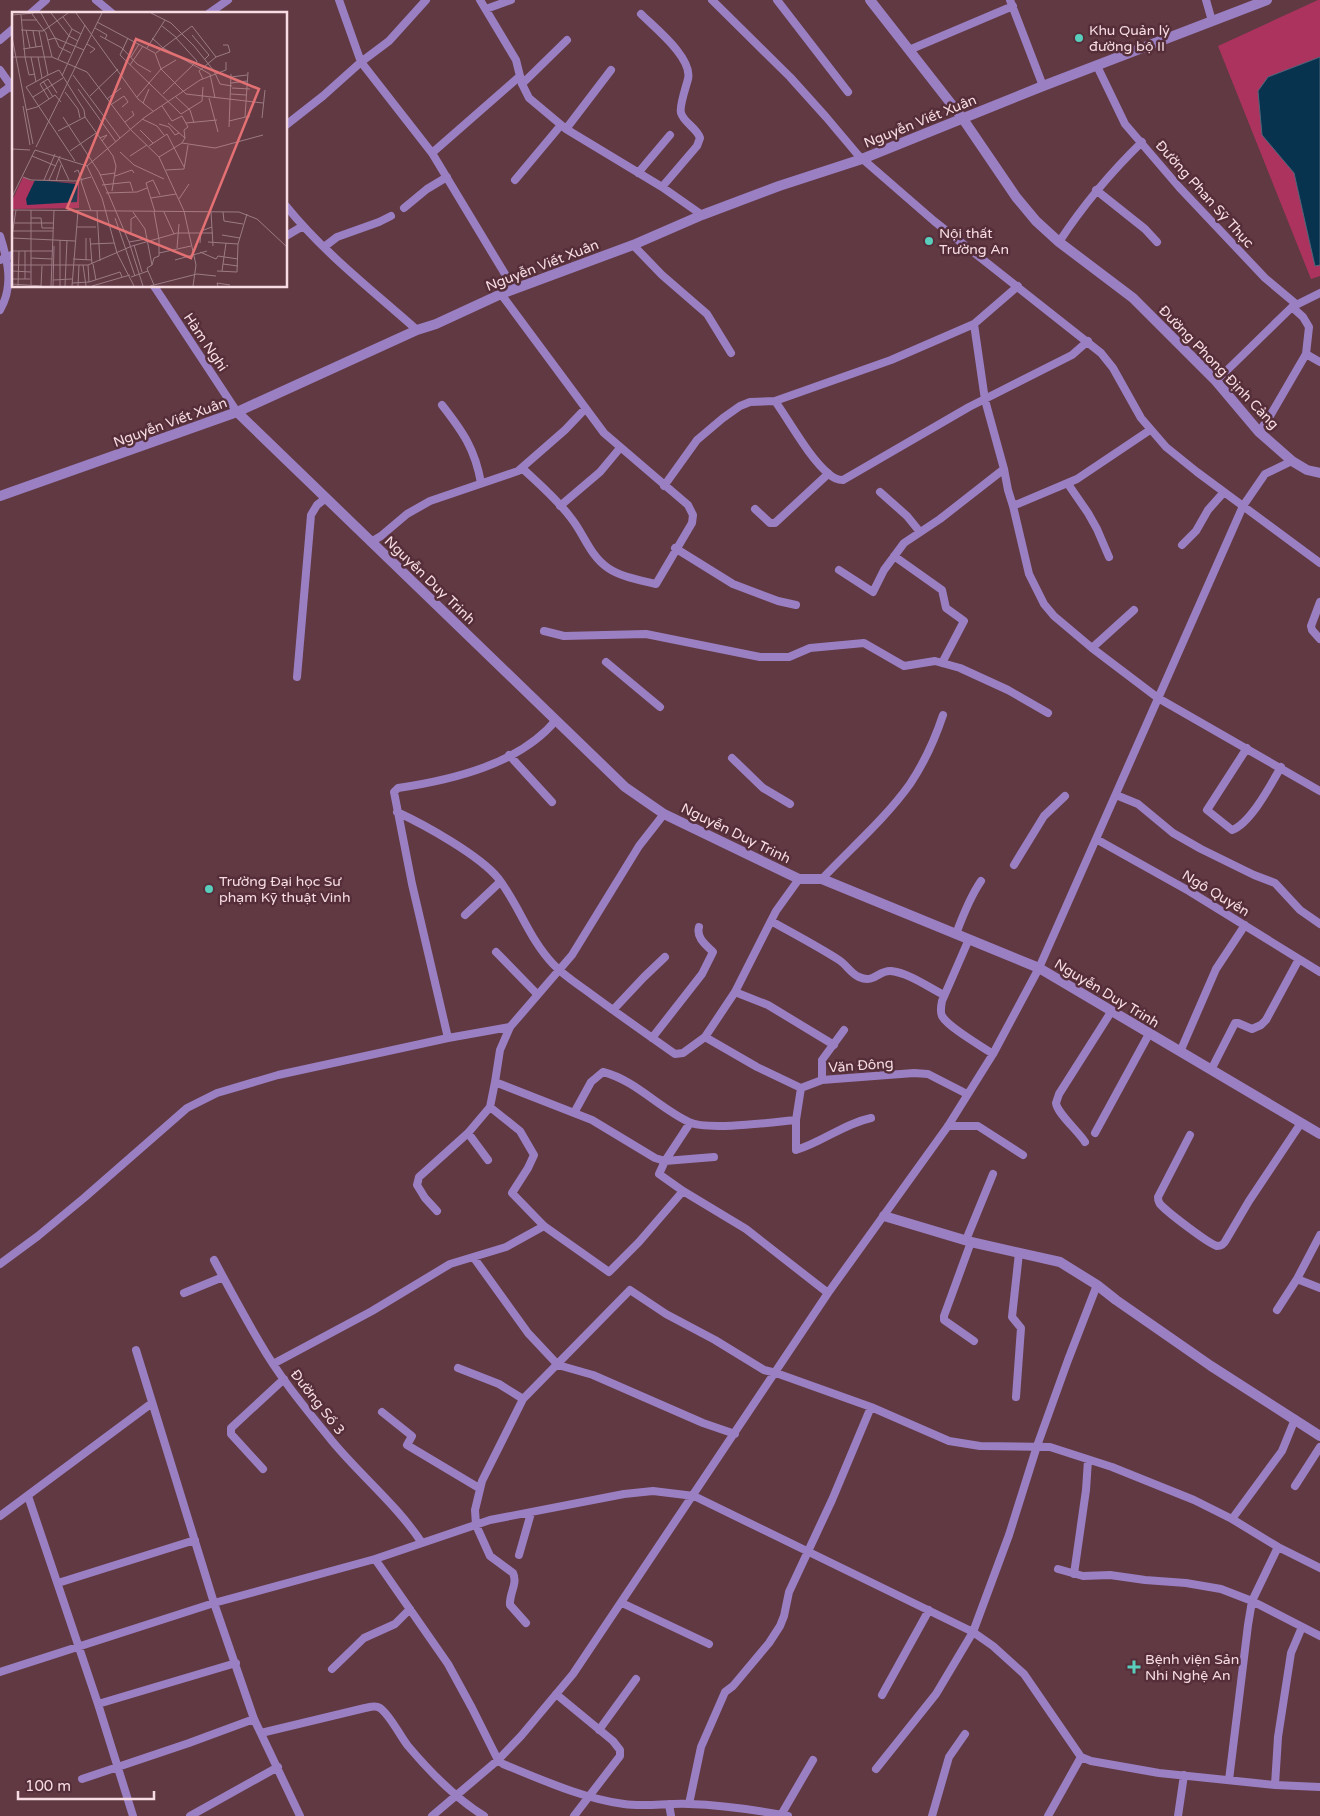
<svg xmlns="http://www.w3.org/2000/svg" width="1320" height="1816" viewBox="0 0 1320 1816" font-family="'Varela Round',sans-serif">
<rect width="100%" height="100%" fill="#603943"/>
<path fill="#ab335e" d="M1318 0H1320V276L1311 279 1218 46Z"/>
<path fill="#08334f" stroke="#50667b" d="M1320 57V265L1315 266 1294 173 1262 135 1258 91 1268 77Z"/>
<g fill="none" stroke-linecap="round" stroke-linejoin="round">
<path stroke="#9b7fc3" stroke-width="8" d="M96 0 113 14
M339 0 361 62 432 153 514 289
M480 0 516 60 522 84 529 98 566 129 662 187 702 215
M712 0 790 77 826 117 858 155 934 221 1101 353 1113 368 1141 418 1166 447 1197 472 1320 563
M777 0 848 92
M1010 0 1043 86
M1206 0 1212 21
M486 9 511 0
M30 14 46 0
M208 14 228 0
M641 14C655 28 693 58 688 79 686 87 679 106 681 113 684 123 697 128 700 138L697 146 662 187
M0 40 14 28
M909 50 1013 6
M1097 66 1125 124 1179 187 1265 278 1296 304
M0 70 14 90
M522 84 567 40
M0 94 11 86
M286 125 323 96 361 62 389 41 426 0
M566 129 611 70
M432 153 520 76
M638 173 670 135
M515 180 561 125
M1096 190 1145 229 1157 242
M286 206C324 253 372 290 417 330
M404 208 427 189 447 177
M0 236C8 261 14 286 0 310
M286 236 303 226
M1059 242C1084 204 1109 174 1142 142
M633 245 662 275 707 314 731 353
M324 247 337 237 379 222 391 216
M0 260 14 254
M154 286 237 412
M501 294 604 433 688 505 693 515 692 523 656 584C640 580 621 577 608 568 590 556 584 534 571 518 557 499 539 484 522 468
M974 324 985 400 1004 469 1008 490 1013 506 1029 574 1044 604 1054 616 1092 648 1158 698 1320 791
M1306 354 1320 362
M1216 381 1292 307 1320 293
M775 401C790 422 810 459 829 474 833 478 837 480 843 480L969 407 1072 355 1088 341
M442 405C463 432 475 449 481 483
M1259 432 1270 416 1306 354 1309 327 1303 317 1292 307
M1068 484 1088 513 1097 529 1109 557
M664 486 697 440 723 418 740 406 750 402 775 401 891 360 974 324 1018 286
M880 492 907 516 920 532
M560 506 600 472 620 448
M1013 506 1077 479 1150 430
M755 509 770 523H775L828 474
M371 542 381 536 407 514 430 501 518 471 565 430 585 409
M1182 545 1196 531 1208 510 1224 492
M675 548 733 584 778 601 796 605
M894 556 942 590 946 608 964 621 942 663
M839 570 873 592 884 570 904 543 940 519 1004 469
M1320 602 1311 626 1312 630 1320 639
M544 631 564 636 646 634 760 657H789L810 648 864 643 904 666 935 661 960 668 1008 690 1048 713
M1092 648 1134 610
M606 662 660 707
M297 677 311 515 317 505 326 498
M1247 748 1207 810 1232 830C1251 823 1271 784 1281 767
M509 755 552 802
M732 758 763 788 790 804
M1116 795 1138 804 1173 833 1201 849 1254 875 1275 883 1300 910 1320 924
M397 812C425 825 479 855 498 878 519 905 529 939 553 964 565 977 581 986 595 997 621 1016 648 1035 675 1054L683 1053 705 1037 735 992 776 911 799 879
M664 814 639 846 572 955 510 1027 500 1050 495 1082 592 1120 655 1158 665 1161 714 1157
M1096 839 1189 891 1320 972
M1014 865 1044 816 1065 796
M822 879C851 848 885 819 910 784 924 763 935 739 943 715
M465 915 500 882
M771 921C794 934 817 946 839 960 847 965 850 973 859 977 875 984 878 970 891 971 909 973 928 987 944 995
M956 934C963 915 970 897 981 881
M969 939 942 1001C941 1006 940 1012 942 1016 948 1027 981 1046 993 1054
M496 952 537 994
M735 992 768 1005 834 1045
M613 1010 644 977 665 957
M705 1037 757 1067 801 1088 822 1080 914 1073 928 1074 967 1094
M448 1038 412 884 394 792 398 788C452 780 520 764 556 720
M652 1038 702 974 713 952C706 945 696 938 699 927
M1180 1052 1216 969 1245 925
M1211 1070 1235 1023H1238L1252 1029 1261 1025 1266 1020 1299 959
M822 1080V1060L844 1030
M495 1082 490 1107 520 1131 534 1155 528 1168 512 1193 544 1226 609 1272 639 1242 683 1191
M801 1088 796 1120V1150C823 1142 843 1124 871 1118
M574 1113 591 1082 603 1072C635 1080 659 1108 689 1122 707 1131 774 1122 796 1120
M690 1123 665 1161 659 1174 683 1191 746 1229 828 1293
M948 1126H978L1023 1155
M468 1133 488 1160
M1095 1133 1149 1034
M1190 1135 1158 1197C1158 1201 1158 1200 1160 1204 1167 1212 1209 1244 1217 1246 1222 1246 1224 1244 1226 1240L1249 1201 1301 1123
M1085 1142C1078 1131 1057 1113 1056 1103L1059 1094 1111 1012
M437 1211 425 1198 417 1185 419 1177 468 1133 490 1107
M966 1240 993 1174
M971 1242 944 1316V1320L974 1341
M474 1258 528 1333 558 1365 593 1375 703 1423 735 1434
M214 1260C229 1288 244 1316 260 1343 280 1378 307 1410 332 1441 361 1476 397 1505 422 1543
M0 1264 38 1236 84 1198 187 1108 217 1093 278 1075 448 1038 510 1027
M1297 1279 1320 1288
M184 1293 223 1277
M1277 1310 1297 1279 1320 1235
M136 1350 214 1603 254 1719 300 1816
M273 1364 372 1311 450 1264 506 1247 544 1226
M458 1368 499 1384 523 1399
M1016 1397 1021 1328 1012 1317 1019 1253
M382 1412 412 1436 407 1445 479 1488
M263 1469 231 1434V1428L284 1379
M1295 1486 1320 1447
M28 1496 98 1704 133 1816
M0 1516 152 1403
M1232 1519 1282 1451 1295 1419
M519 1555 531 1513
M375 1559 448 1664 472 1708 498 1760 503 1764C540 1779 584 1799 624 1804 645 1807 667 1803 689 1804 722 1805 756 1810 788 1816
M1058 1569 1083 1576 1110 1575 1145 1580 1186 1583 1221 1589 1252 1601 1320 1636
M1074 1574 1086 1490 1088 1460
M58 1583 195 1540
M622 1603 709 1644
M526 1623 510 1605C509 1593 518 1584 513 1573L490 1556 476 1525 475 1510 482 1481 523 1399 630 1290 666 1314 715 1340 764 1370 776 1373 871 1407 949 1441 980 1446 1050 1447 1112 1467 1194 1500 1232 1519 1278 1547 1320 1568
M332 1669 364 1638 395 1624 410 1609
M0 1672 214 1603 375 1559 490 1520 624 1494 653 1491 694 1496 973 1632 993 1646 1024 1674 1081 1757 1091 1761 1159 1773 1275 1785 1320 1787
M556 1694 613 1741 620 1750V1756L574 1816
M882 1695 929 1610
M98 1704 236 1663
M599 1730 636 1679
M261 1733 365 1708C371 1707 375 1705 380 1708 390 1715 400 1736 408 1746 430 1772 455 1798 484 1816
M876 1769 936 1694 973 1632 1009 1535 1037 1446 1068 1360 1097 1285
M82 1779 189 1743 254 1719
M1229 1780 1248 1625 1252 1601 1278 1547
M1275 1785 1278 1737 1291 1653 1302 1627
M669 1804 671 1816
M689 1804 701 1747 725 1692 733 1686 769 1643 780 1626 784 1616 789 1592 832 1500 871 1407
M781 1815 813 1760
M190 1816 278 1767
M432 1816 498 1760 521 1736 573 1674 828 1293 948 1126 993 1054 1039 968 1243 506 1265 474 1292 461
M932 1816 949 1757 965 1734
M1048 1816 1081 1757
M1178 1816 1184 1775"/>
<path stroke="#9b7fc3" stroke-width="10" d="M870 0 963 119 1016 197 1036 221 1059 242 1133 298 1216 381 1259 432 1292 461 1307 470 1320 473
M237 412 625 787 664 814 799 879H822L1039 968 1320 1134
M0 496 237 412 417 330 436 324 501 294 633 245 702 215 779 186 862 159 1043 86 1267 0
M884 1216 971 1242 1060 1262 1097 1285 1116 1300 1211 1366 1320 1436"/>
</g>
<g fill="#5acebd" stroke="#552e39" stroke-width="2">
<circle cx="1079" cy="38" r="5"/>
<circle cx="929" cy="241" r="5"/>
<circle cx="209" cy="889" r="5"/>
<path d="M1131.5 1659.5h5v5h5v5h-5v5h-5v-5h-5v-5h5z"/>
</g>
<g text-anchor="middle" stroke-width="5" stroke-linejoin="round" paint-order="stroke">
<g font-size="14" fill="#f7dde3" stroke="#552e39" text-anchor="start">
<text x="1089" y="35">Khu Quản lý<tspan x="1089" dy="16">đường bộ II</tspan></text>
<text x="939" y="238">Nội thất<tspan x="939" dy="16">Trường An</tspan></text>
<text x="219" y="886">Trường Đại học Sư<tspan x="219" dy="16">phạm Kỹ thuật Vinh</tspan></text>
<text x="1145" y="1664">Bệnh viện Sản<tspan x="1145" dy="16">Nhi Nghệ An</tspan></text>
</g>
<g font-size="14" fill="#f7dde3" stroke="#552e39">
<text transform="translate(920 121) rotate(-22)" y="5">Nguyễn Viết Xuân</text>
<text transform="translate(1205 194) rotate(48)" y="5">Đường Phan Sỹ Thục</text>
<text transform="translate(542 265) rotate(-21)" y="5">Nguyễn Viết Xuân</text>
<text transform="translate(206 342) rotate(56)" y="5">Hàm Nghi</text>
<text transform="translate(1219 367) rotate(46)" y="5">Đường Phong Định Cảng</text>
<text transform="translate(170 422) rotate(-20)" y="5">Nguyễn Viết Xuân</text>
<text transform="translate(430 580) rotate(44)" y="5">Nguyễn Duy Trinh</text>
<text transform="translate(736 833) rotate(26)" y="5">Nguyễn Duy Trinh</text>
<text transform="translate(1216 893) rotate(31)" y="5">Ngô Quyền</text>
<text transform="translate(1107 993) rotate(31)" y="5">Nguyễn Duy Trinh</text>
<text transform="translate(861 1065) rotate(-4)" y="5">Văn Đông</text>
<text transform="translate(318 1402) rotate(52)" y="5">Đường Số 3</text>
</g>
</g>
<g transform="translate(12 12)">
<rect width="275" height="275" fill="#603943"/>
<path d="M11 165 19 169 67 171V196L1 197 0 189Z" fill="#ab335e"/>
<path d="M23 168 66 172 65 190 15 193 14 187Z" fill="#08334f"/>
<path fill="none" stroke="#9c7b83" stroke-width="1" d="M29 1 43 26 72 38M39 1 57 24 66 29M64 1 126 87 141 99M139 1 159 11 182 34 202 59 208 72 220 74M20 2 34 21 40 45M0 3 22 1M9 3 13 45 17 63 23 62M51 5 60 17 69 22M9 8H25M85 10 143 41 149 57 174 82 251 91M150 14 165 26M83 16 95 23 93 27M9 18 31 19 56 1M14 18 18 36M21 19 24 35M180 23 197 43 193 47M88 24 110 36 125 52 139 60M0 25 21 132M116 26 108 43 169 102 190 89 191 75M140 26 151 36 198 62 203 86M164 26 185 49 184 52M36 28 43 26 47 35 59 41M75 32 83 37 78 41M135 36 153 8M11 37 30 34M144 41 180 14 204 45 187 59 191 67M0 45H40L75 60 118 117 147 145 172 199 184 253 181 274M19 45 24 70M26 45 30 66M119 45 127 32M204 45 218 40 216 33H211M46 47 60 17M118 53 131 34M36 63 47 58 72 98 73 105 101 144 104 154 100 179M61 63 108 126M50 64 73 13M219 65 235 63M31 69 41 85M219 71 235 69M14 75 63 149M14 75 36 63 27 19M220 76 238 77M66 77 104 130M53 80 66 97 68 106M151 82 182 52M219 82 234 83M78 84 106 57M21 85 51 66M125 85 149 57 164 48M164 85 178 98 182 111M197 86 206 120M37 87 28 72 36 67 45 81M95 87 109 76M131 91 137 77M100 92 112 84 116 90 110 95M11 94 18 133M150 94 160 109M14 98 25 95 43 83 49 90M51 105 87 160 117 230 131 274M233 105 236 60M250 106 253 78M130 107 145 114 152 123M160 109 170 104 176 115 172 118 173 126M217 109 238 104M113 110 122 103 120 99M156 111 173 126 170 131M174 111 205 108M147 112 157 115 163 123 167 121M217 115 219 62M128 118 141 131M46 119 73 105M88 126 95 123 90 129M137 134 155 122 172 155M24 135 90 1M0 137 18 138M23 138 75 154 90 186 105 241 122 274M58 139 84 121M108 140 122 153 152 167M20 144 44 154M118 144 135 133M147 145 170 131 203 136 251 123M47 147 57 168M75 154 133 105 188 68 214 58V50M154 158 172 157 176 133M62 160 66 158 70 169M88 163 103 161M103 164 120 158 122 161M11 165 19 168 64 169 79 165M32 168 43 142M37 168 48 144M44 169 49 153M69 169 79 199M90 173 118 170 121 179M94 181 125 180 135 176M0 185 23 138M139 186 164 182M167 187 177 172M0 198 227 200 245 207 275 235M85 199 88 249M143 200 134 171 141 168 148 183M152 200 162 222M199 200 201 234M211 200 212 209 231 212M19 206H29L30 216H42M103 206 123 264M2 211H42M65 215H84M0 219H41M119 221V207L124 204M210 223 228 226M0 224 4 198M0 226 63 229M74 226V248M78 226 80 252M117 230 134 227M196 230 226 232M188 231 189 219 200 215M79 232 102 231M122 233 130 260M165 236 167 212M0 239H40M188 240 204 247 206 244 226 247M147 241 179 234M19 246 40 247M61 247 80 248M163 248 195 239M81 252 84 268M211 252 226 254M0 253H76L120 234 165 221H201M71 253 74 274M76 253 77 270M140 253 142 246 147 244V227L142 200M0 259 19 260M136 259 142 273M205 259 225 260 226 232 235 202M210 259 214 231M119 265 136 259 135 256 140 253 133 217 121 200M0 267H18M13 267V239M41 268 60 267M60 271 77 270 108 260 110 265M0 272 30 274M6 274 7 239M19 274V198M29 274 30 254M39 274 42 198M41 274 42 234M48 274V228M53 274 55 228M60 274 66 199M66 274 67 253M80 274 118 263M138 274 185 262 204 264M206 274 205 271 218 273"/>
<path fill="#e37073" fill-opacity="0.15" stroke="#e37073" stroke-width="2.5" d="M124 27 247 77 179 246 55 196Z"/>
<rect width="275" height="275" fill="none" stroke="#f7dde3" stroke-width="2.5"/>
</g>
<path d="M18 1791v8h136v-8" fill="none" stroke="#f7dde3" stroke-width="2.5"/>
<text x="25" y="1791" font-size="15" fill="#f7dde3" stroke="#552e39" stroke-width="4" paint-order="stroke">100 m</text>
</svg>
